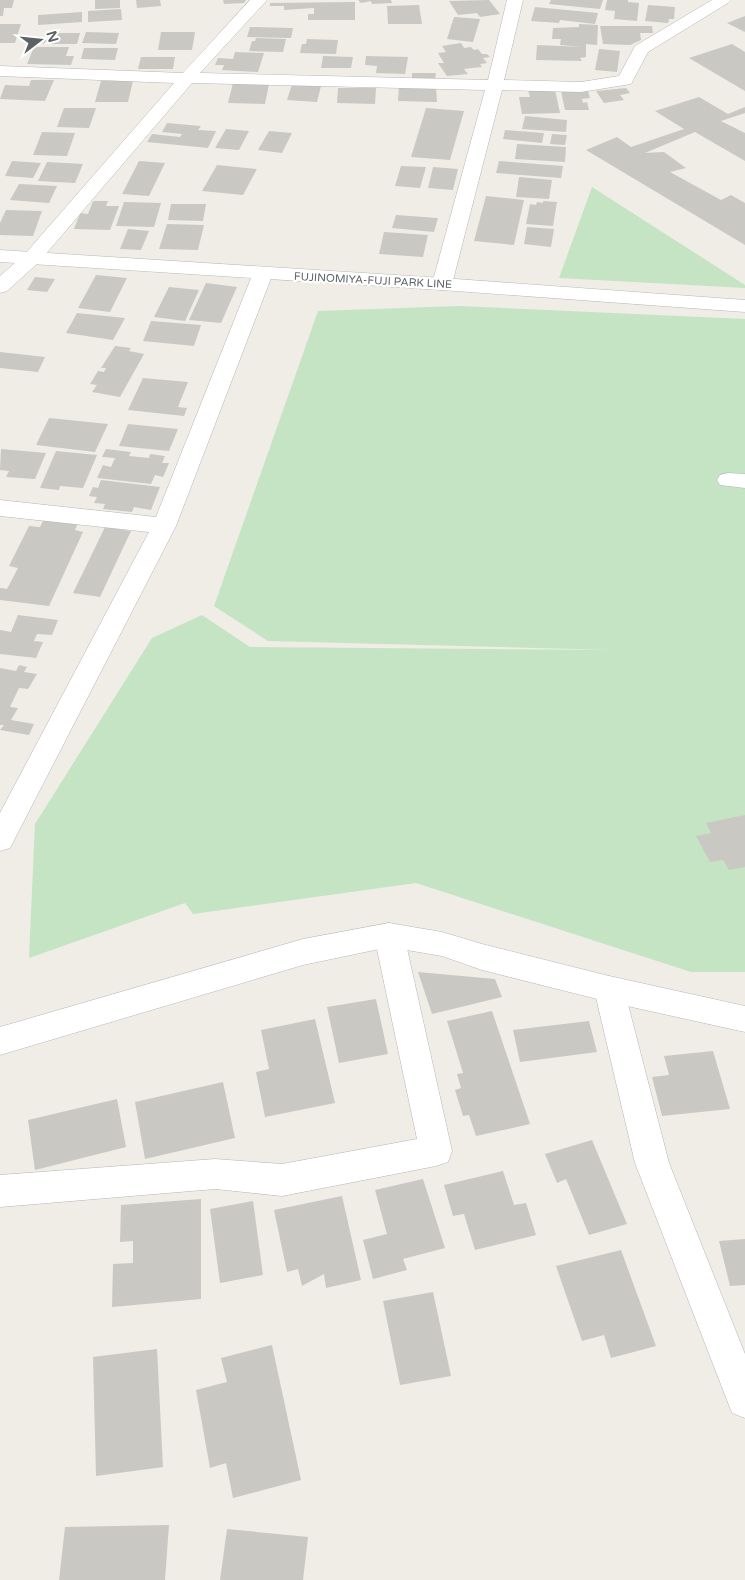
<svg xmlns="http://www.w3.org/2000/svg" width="745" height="1580" viewBox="0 0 745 1580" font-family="'Varela Round',sans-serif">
<rect width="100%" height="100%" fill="#efede6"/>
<path fill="#c4e4c4" d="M592 187 745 285V288L559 278Z
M458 306 745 319V972H691L416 883 193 914 185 903 29 958 35 824 152 638 202 615 250 647 612 650 268 641 214 606 318 311Z"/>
<path fill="#cac8c2" d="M0 0H14L12 8H4L3 16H0Z
M95 0H120V8L95 9Z
M136 0H160L161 6 137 8Z
M223 0H246L244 3 224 4Z
M358 0H391L392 3 372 4 371 1 361 3Z
M489 0 500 14 480 17 477 13 458 15 449 1Z
M551 0H603L600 9 549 4Z
M607 0H628V2L639 3 637 21 614 19 615 11 605 10Z
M355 2V20H308V14H314V8L284 10V6H270V3Z
M419 5 422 24H388L387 6Z
M648 5 675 7 674 19H669L668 23 645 21Z
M535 7 598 13 595 24 560 20 559 23 531 21Z
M121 9 122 20 88 22V11Z
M82 12V22L38 25V15Z
M745 16V32L727 23Z
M454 17 480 19 473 42 447 39Z
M0 24H21L15 43H0Z
M579 24 598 25 597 45 586 44V57L580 58 582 61 536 60 537 45 582 47 560 45 561 39H552L553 28 579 27Z
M600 26H652L653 33H640L641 40 630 45 603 44Z
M250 27 293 28 291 38 247 37Z
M86 32 119 33 116 44 82 43Z
M161 32H195L192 50H158Z
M47 33H80L77 44H43Z
M256 38 286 39 283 52 249 51 252 41H255Z
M307 39 338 40 336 54 300 53 302 44H306Z
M461 43 464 48 471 47 474 50 478 49 482 54H487L490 57 483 58 487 63 480 64 482 67 464 69 468 74 447 76 438 63H444L438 53 446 52 442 46Z
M732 44 745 52V91L689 58Z
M34 47H69L66 56H74L71 65 27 64Z
M84 48H118L115 60 81 59Z
M599 49 620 51 617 72 595 70Z
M235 52 264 53 258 72 222 70 224 65H215L218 58 233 59Z
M323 56 353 57 351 68H321Z
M366 56 408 57 405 74 376 73 377 66 365 65Z
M141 57H175L173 69H138Z
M412 73H436L435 79H412Z
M31 80H54L45 101 0 99 5 85 29 86Z
M101 81H133L128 102H95Z
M233 83 269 84 265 104 228 103Z
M292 84 321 86 317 102 287 100Z
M399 86H436L437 102 398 101Z
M338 88H376L375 104 337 103Z
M626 88 630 93 620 95 624 100 604 103 596 91Z
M528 90H555L560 113 522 114 519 97H530Z
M561 91H588L590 98 582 99 583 103 587 102 589 110H565Z
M699 97 728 114 745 107V113L721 121 745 133V161L695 132 645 153 664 152 686 168 670 172 721 200 731 195 745 203V245L586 150 617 137 631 147 684 129 655 111Z
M64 108H96L89 128 57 127Z
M426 108 464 111 450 160 411 157Z
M525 116 567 120 566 132 522 129Z
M167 123 201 126 198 130 216 131 208 148 147 142 152 134 180 137 182 134 162 132Z
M226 129 249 131 239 150 215 148Z
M505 130 544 133 542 143 503 139Z
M269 131 292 133 282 153 258 150Z
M42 132 75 133 67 156 33 155Z
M552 134 567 135 565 145 550 144Z
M517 144 566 147 565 162 515 159Z
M12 161 41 163 33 178 5 176Z
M139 161 165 163 149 196 122 194Z
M499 161 563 166 561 178 496 173Z
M47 162 83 164 75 183 38 181Z
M217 165 257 169 243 195 202 191Z
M401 166 426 167 420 188 395 186Z
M433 167 458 169 453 190 428 188Z
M519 177 552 180 549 199 516 197Z
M19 184 57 186 49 203 10 200Z
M486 196 524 200 514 245 474 241Z
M93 201H108L106 206H119L110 230 74 229 80 213 88 214Z
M543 201 557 202 553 226 526 224 530 204 536 205 537 202 543 203Z
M124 202 161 203 154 227 116 226Z
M171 204H206L203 221 168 220Z
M6 210 42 211 33 236 0 235V223Z
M396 215 438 218 434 232 392 228Z
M167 224 204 225 198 250 159 249Z
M527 227 554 229 551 247 524 244Z
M128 229 149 231 141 250 120 249Z
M384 232 428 235 423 257 379 254Z
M96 275 127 278 110 312 78 308Z
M35 277 55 279 47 292 27 290Z
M206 283 237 287 221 323 189 320Z
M169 287 199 290 185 321 154 317Z
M77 313 125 318 113 340 66 333Z
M151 321 201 325 194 346 143 341Z
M115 346 131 348 129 351 144 354 120 397 92 392 97 385 90 384 98 371 104 372 106 368H101Z
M0 352 45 357 38 372 0 368Z
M143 378 188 382 178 407 187 408 184 416 128 410Z
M49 418 108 424 95 452 36 445Z
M128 424 178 429 169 451 119 446Z
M1 449 46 453 35 479 6 477 9 471 0 470Z
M106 449 131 452 129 456 149 458 150 454 165 456 162 463H169L163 477 155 475 151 484 97 478 103 465 111 467 115 458 102 457Z
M56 451 97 455 83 488 60 486 59 490 40 488Z
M101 480 160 487 151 510 134 507 132 512 103 509 105 504 94 503 97 497 89 496 93 487 98 488Z
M44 519 78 523 75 530 83 532 49 606 0 600V588L7 589 18 568 9 566 29 526 40 527Z
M105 527 131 531 100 597 73 593Z
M18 615 58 620 52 635 37 634 34 641 43 642 36 658 0 654V630L11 632Z
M19 665 27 667 24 672 37 674 28 689 19 688 10 707 18 708 11 720 34 724 29 735 0 730 4 725H0V668L16 671Z
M745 815V867L729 870 723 860 710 862 696 836 711 833 706 823Z
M418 972 495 979 502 997 432 1014Z
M376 999 388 1054 339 1063 327 1007Z
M492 1011 530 1124 476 1136 469 1115 463 1116 455 1090 461 1088 457 1074 463 1073 447 1021Z
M315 1019 335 1103 265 1117 256 1072 269 1069 261 1030Z
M589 1021 597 1052 520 1062 513 1030Z
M713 1051 730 1109 662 1116 652 1077 669 1075 664 1056Z
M223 1082 235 1138 145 1159 135 1102Z
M117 1099 126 1147 35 1170 28 1120Z
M592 1140 627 1224 589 1235 566 1179 557 1183 545 1154Z
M503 1171 514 1205 526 1203 536 1235 475 1250 464 1214 453 1216 444 1185Z
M423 1179 445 1248 403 1259 407 1270 373 1279 363 1240 387 1234 375 1190Z
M342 1196 361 1280 326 1288 324 1274 302 1286 298 1269 287 1272 274 1210Z
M201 1199V1299L112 1307 113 1264 133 1263V1241L120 1242 121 1205Z
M253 1201 263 1275 220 1283 210 1209Z
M745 1239V1285L730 1286 719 1241Z
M621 1250 656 1346 611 1358 604 1335 582 1341 556 1266Z
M433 1292 451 1376 400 1385 383 1301Z
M272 1345 301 1480 233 1498 226 1463 210 1468 196 1390 227 1382 221 1358Z
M157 1349 163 1467 96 1476 93 1357Z
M169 1525 165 1580H59L65 1527Z
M227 1529 308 1537 303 1580H220Z"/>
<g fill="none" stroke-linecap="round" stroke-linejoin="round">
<defs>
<path id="street" d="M250 0H267L200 73 488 80 507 0H523L504 80 581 82 619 76 635 46 712 0H731L728 3 648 52 631 84 581 92 502 90 452 284 449 288 442 290 435 288 432 284 485 90 192 83 39 262 7 291 0 293V276L25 254 174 83 0 76V66L183 73Z
M263 267 270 269 273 273 176 526 10 848 0 851V813L149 532 0 516V500L156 517 253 273 256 269Z
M728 473 745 474V488L720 485 717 480 720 475Z
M389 923 400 926 404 935 452 1151 448 1162 436 1166 282 1196 215 1189 0 1207V1175L215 1159 282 1164 417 1139 374 935 378 926Z
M609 976 620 980 624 989 669 1163 745 1354V1418L732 1413 635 1163 594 989 598 980Z"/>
<path id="secondary" d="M0 250 442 278 745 300V312L442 290 0 262Z
M389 923 442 932 482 944 609 976 745 1006V1032L609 1002 482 970 442 956 389 947 303 965 0 1055V1027L303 939Z"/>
</defs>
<use href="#street" stroke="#b3b6ba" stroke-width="1"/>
<use href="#secondary" stroke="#b4b8bc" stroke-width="1"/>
<use href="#street" fill="#fff" fill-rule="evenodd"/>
<use href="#secondary" fill="#fff" fill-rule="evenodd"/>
</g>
<g text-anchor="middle" stroke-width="4.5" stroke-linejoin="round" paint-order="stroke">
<g font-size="11" fill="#5d6165" stroke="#fff">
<text transform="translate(373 280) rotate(3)" y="4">FUJINOMIYA-FUJI PARK LINE</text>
</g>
</g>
<g transform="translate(40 40) rotate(74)" stroke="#ffffff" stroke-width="4" paint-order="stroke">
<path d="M0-4L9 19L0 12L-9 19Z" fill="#5d6165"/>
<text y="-8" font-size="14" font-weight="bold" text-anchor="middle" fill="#5d6165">N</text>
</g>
</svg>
